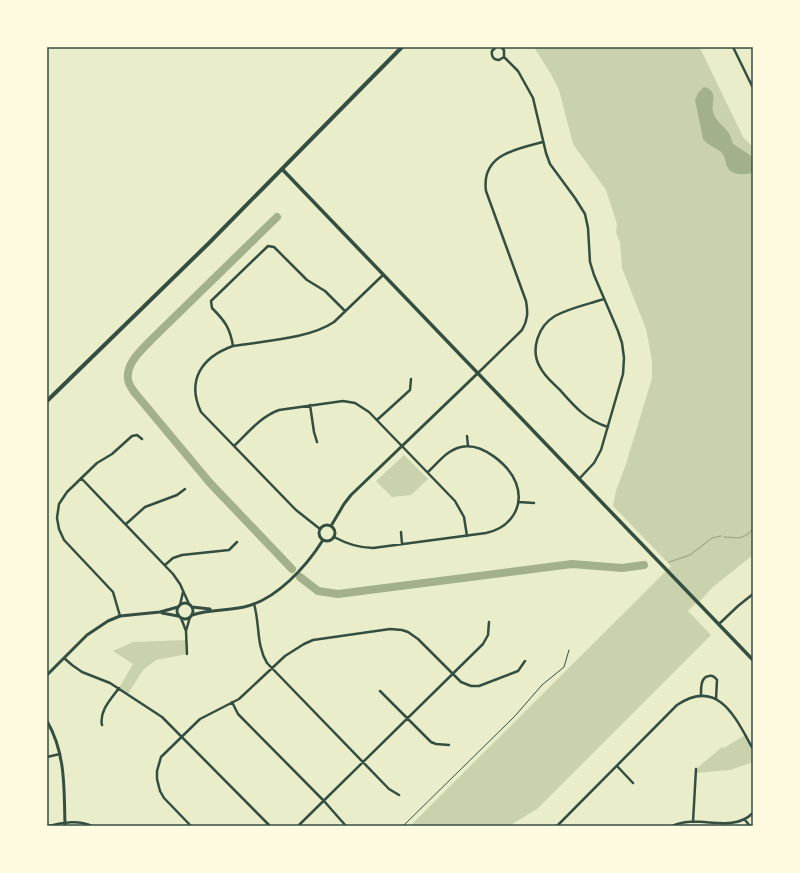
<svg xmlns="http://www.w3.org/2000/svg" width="800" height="873" viewBox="0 0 800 873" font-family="Signika,sans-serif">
<rect width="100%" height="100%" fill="#e9edc9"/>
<path fill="#cad2ad" d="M534 47H699L701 50 743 137 753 147V555L713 587 698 603 697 602 688 611 711 635 537 809 509 826H410L671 566 613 506 616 491 626 464 652 378V361L649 344 646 329 622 268 620 243 616 232 617 224 606 190 573 144 559 90 552 76Z
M404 455 428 479 411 495 392 497 376 481Z
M187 640V654L156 660 143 670 128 694 119 688 133 664 113 651 133 642Z
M745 735 753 749V762L730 770 696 773V769L722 747 724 748Z"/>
<path fill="#a3b18a" d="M704 87C719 91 711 102 713 112 716 123 729 129 731 138 732 140 732 142 733 144L753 157V173C743 175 730 176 726 164 725 159 725 156 721 152 715 147 708 146 703 139L695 100 698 93Z"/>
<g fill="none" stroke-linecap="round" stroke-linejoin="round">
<path stroke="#a3b18a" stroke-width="1.5" d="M724 537C738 538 743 540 753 529
M669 562 690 555 712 538 721 536"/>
<path stroke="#a3b18a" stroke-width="8" d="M277 217 150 341C141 351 126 363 128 379 128 383 132 389 135 393L210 483 292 569
M300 577 318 591 338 594 572 564 622 568 644 565"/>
<path stroke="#344e41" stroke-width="1" d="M403 826 514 717 542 685 564 667 569 650"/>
<path stroke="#344e41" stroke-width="2.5" d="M496 47 492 51C491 57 494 60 499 60L504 57
M501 47 504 50V57
M733 47 753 88
M504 57 518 71 533 98 546 153 550 164 575 198 585 214 588 228 590 262 594 275 618 331 622 343 624 358 623 374 601 450 594 463 579 479
M604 299C589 304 569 308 555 316 538 326 530 350 540 367 544 376 553 383 560 390 574 406 587 421 608 427
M233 346C230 328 225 321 212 308L211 301 268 246 274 247 307 280 325 291 345 311
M478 373 522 330C528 320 528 312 526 301L486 191C481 154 517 149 543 142
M310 405 314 432 317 442
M377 420 410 390 411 379
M467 436 468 446
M234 446C248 433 260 417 279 410L343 401 355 403 369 412 455 501 464 517 467 536
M81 478 173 574 180 584 189 604
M519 502 534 503
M126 524 145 507 177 495 185 489
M320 529 296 510 201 412C186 380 202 357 233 346 263 341 309 339 334 322L383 275
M401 532 402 544
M334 537C347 544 358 548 373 548L486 533C510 528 525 507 516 483 509 465 482 442 461 447 447 450 438 463 428 472
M165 565 173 558 182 555 229 550 237 542
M254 604C260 624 256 645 267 663L389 789 399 795
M180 605 183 592
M120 616 113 592 64 540 59 529 57 518 59 504 67 492 97 463 112 454 132 436 137 435 142 439
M181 618 186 631 187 654
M719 624 738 606 753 594
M186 631 190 617
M64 658 72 665 82 672 110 683 162 717 270 826
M380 691 431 742 436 744 449 745
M701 696C701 690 700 677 709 676 713 675 715 677 717 680L716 699
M232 702 238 714 324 801 346 826
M102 725C99 711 111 699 119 688
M47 757 60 754
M617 766 633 783
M745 820 750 826
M693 822 696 769
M49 826C62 822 80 820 92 826
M191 826 164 798 160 791 157 779V771L161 757 200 719 239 699 285 656 304 644 313 640 390 629 402 630 408 632 418 639 461 682 471 686H479L518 671 525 661
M298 826 483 644 488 635 489 622
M557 826 677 705C719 677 736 719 753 749
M672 826C698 813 730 835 753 813"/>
<path stroke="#344e41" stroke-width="3" d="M319 533a8 8 0 1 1 16 0a8 8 0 1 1-16 0Z
M331 526 344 504 351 495 478 373
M177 611a8 8 0 1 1 16 0a8 8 0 1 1-16 0Z
M192 607 210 609
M162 613 178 616
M192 615C210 609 227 611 244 607 276 600 306 567 323 540
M47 675 87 635 108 621 120 616 160 612 178 607
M47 721C66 754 64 789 65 826"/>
<path stroke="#344e41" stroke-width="3.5" d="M282 169 753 660"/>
<path stroke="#344e41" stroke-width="4" d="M47 401 209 243 402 47"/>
</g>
<rect width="800" height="873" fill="none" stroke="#fefae0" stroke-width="96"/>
<rect x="48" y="48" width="704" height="777" fill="none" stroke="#344e41" stroke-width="1.5"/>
</svg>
